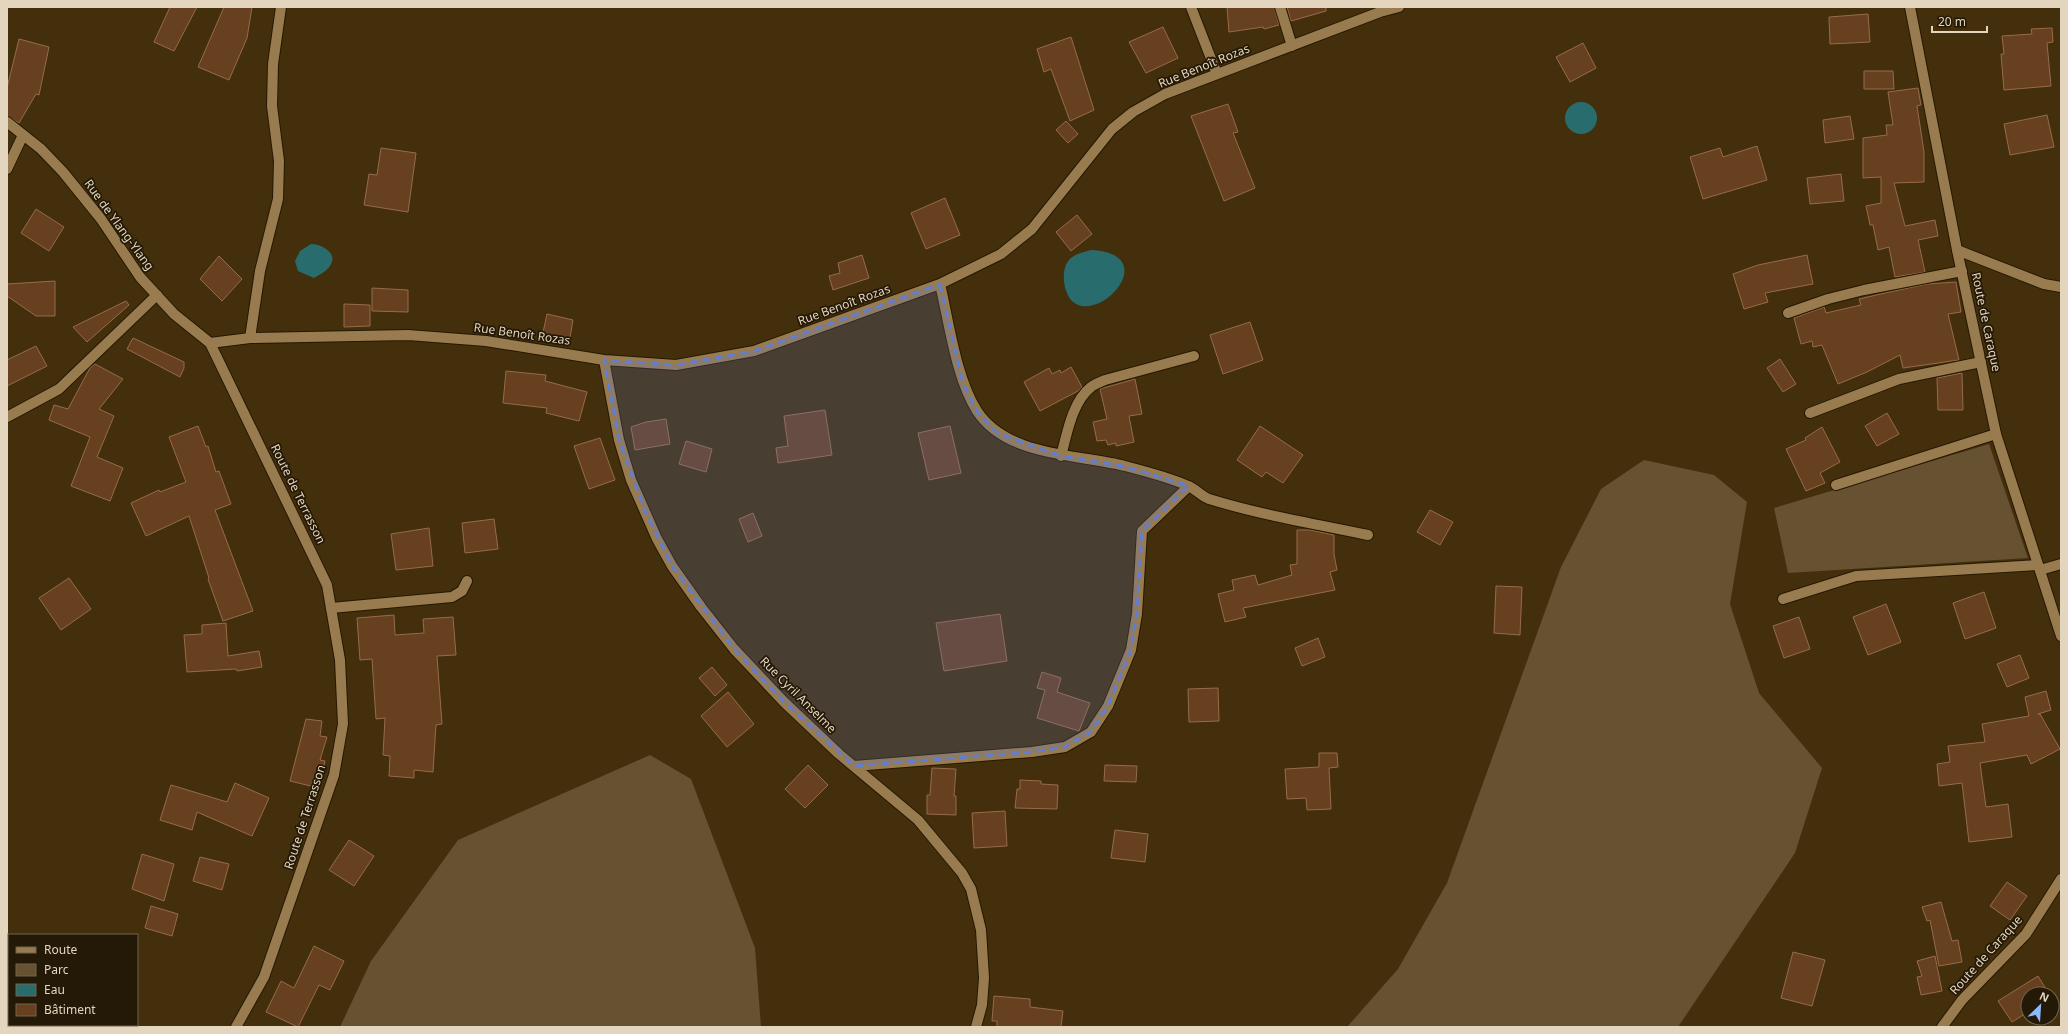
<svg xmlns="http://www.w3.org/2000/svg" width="2068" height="1034" viewBox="0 0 2068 1034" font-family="'Noto Sans',sans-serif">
<rect width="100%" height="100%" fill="#432f0c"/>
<path fill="#665131" d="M1989 444 2028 558 1788 573 1774 508Z
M1644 460 1714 475 1747 502 1730 604 1759 693 1822 768 1795 853 1678 1027H1347L1398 969 1447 883 1561 567 1601 489Z
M650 755 691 779 755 948 761 1027H340L371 961 458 840Z"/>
<path fill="#286c6e" d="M1565 118a16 16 0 1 1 32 0a16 16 0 1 1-32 0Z
M311 244C321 244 339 253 330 266 327 271 319 275 314 278L298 271 295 261 300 251Z
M1091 250C1165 254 1097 328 1071 300 1063 291 1060 267 1071 258 1077 253 1084 252 1091 250Z"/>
<path fill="#674020" stroke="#966b4b" d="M170 7H197L174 51 154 42Z
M224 7H252L247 38 229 80 198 67Z
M1227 7H1274L1279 25 1264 29 1263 27 1229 32Z
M1287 7H1326V11L1291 21Z
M1868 14 1870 42 1830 44 1829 17Z
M1163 27 1178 58 1146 73 1129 42Z
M2052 28 2053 42 2047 43 2051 86 2004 90 2001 54H2004L2002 36 2032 34 2031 29Z
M1071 37 1094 110 1070 121 1051 69 1044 72 1037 49Z
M19 39 49 47 39 95 36 94 19 123 7 116V88Z
M1583 43 1596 68 1570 82 1556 57Z
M1864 71H1893L1894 89H1864Z
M1918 88 1921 105 1917 106 1924 152V182L1894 183 1905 226 1935 220 1938 236 1918 240 1925 272 1895 277 1889 247 1878 250 1873 225H1870L1866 206 1881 203V177L1863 178V138L1887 135 1886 125H1893L1888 92Z
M1228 104 1238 132 1233 133 1255 188 1224 201 1191 116Z
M2047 115 2054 147 2010 155 2004 124Z
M1850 116 1854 139 1825 143 1823 120Z
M1066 121 1078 134 1068 143 1056 130Z
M1757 146 1767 180 1703 199 1690 157 1720 148 1723 157Z
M381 148 416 153 408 212 364 205 369 174 377 175Z
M1841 174 1844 201 1810 204 1807 178Z
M945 198 960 235 926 249 911 213Z
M36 209 64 227 49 251 21 233Z
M1077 215 1092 234 1071 251 1056 232Z
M862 255 869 278 833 290 829 276 840 273 838 263Z
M1807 255 1813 284 1765 293 1768 302 1744 309 1733 274 1758 265Z
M219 256 242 279 222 301 200 279Z
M55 281V316H36L7 296V284Z
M1956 282 1961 312 1948 314 1959 360 1903 368 1900 355 1867 372 1838 384 1822 345 1813 347 1812 341 1801 344 1794 318 1824 307 1826 313 1861 305 1859 299 1885 293 1927 284Z
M372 288 408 290V312L372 311Z
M126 301 129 305 87 342 73 327Z
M344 304 370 305V326L344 327Z
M547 314 573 320 569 343 542 337Z
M1250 322 1263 360 1223 374 1210 335Z
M133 338 184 362V368L180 377 127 349Z
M36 346 47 366 7 386V360Z
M1780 359 1796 384 1783 392 1767 368Z
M95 364 123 379 99 409 114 416 97 457 123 468 110 501 71 486 90 437 49 420 54 405 68 409 90 368Z
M1071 367 1082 387 1078 391 1040 411 1024 382 1049 368 1052 374 1060 370 1061 373Z
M506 371 546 375 545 381 587 392 579 421 546 413 547 408 503 403Z
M1962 373 1963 410H1938L1937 378Z
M1135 379 1142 414 1129 416 1134 442 1116 446V443L1108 445 1106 440 1097 441 1093 422 1107 419 1100 389Z
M825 410 832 455 778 463 776 448 788 446 784 416Z
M1887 413 1899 434 1877 446 1865 426Z
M666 419 670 444 635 450 631 427 646 422Z
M198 426 206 447 208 446 216 472 219 471 231 504 215 510 253 611 223 621 208 579 209 578 189 516 146 536 131 503 159 490 160 492 186 482 169 437Z
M950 426 961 473 929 480 918 433Z
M1260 426 1303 455 1283 483 1266 472 1262 477 1237 460Z
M1822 427 1840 462 1820 473 1825 483 1806 491 1786 449 1806 440 1805 438Z
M600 438 615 480 589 489 574 446Z
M686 441 712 449 706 472 679 464Z
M1430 510 1453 522 1440 545 1417 532Z
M753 513 762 536 748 542 739 519Z
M494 519 498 549 465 553 462 523Z
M429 528 433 566 396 570 391 534Z
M1297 530H1310L1334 535V554L1337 570 1330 572 1335 590 1243 608 1246 617 1225 622 1218 594 1234 590 1232 580 1255 575 1258 585 1292 575 1290 565 1297 564Z
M69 578 91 609 61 630 39 598Z
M1496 586 1522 587 1520 635 1494 633Z
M1984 592 1996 628 1965 639 1953 603Z
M1886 604 1901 642 1868 655 1853 617Z
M1000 614 1007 661 944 671 936 623Z
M394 615 395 635 424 633 423 619 453 617 456 655 437 656 442 724 436 725 433 772 414 770V778L389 776 390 756 383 755 385 718 376 719 372 659 360 660 357 618Z
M1799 617 1810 649 1784 658 1773 626Z
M226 623 228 656 259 651 262 667 237 671 236 669 187 672 184 635 202 634V625Z
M1318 638 1325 657 1302 666 1295 648Z
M2020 655 2029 678 2007 687 1997 664Z
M712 667 727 685 715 696 699 678Z
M1042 672 1061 678 1057 692 1090 703 1079 731 1037 718 1045 690 1037 688Z
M1218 688 1219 721 1189 722 1188 689Z
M2046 691 2051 710 2038 714H2040L2060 749 2031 764 2027 755 1980 763 1986 807 2008 804 2012 837 1969 842 1962 783 1939 786 1937 764 1950 762 1948 746 1985 742 1982 724 2029 716 2025 697Z
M728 692 754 724 727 747 701 716Z
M306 719 322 721 320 736 327 737 320 760 325 761 319 788 290 781Z
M1319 753H1337L1338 767 1329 768 1331 809 1307 810 1306 798 1287 799 1285 769 1319 767Z
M808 765 828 785 805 808 785 789Z
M1105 765 1137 766 1136 782 1104 781Z
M932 768 956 769 954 796H956V815L927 814V795H930Z
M1020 780 1041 781V784L1058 785 1057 809 1015 808 1017 789H1020Z
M235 783 269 798 252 836 197 812 192 830 160 820 171 785 227 802Z
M1005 811 1007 846 974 848 972 813Z
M1115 830 1148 834 1145 862 1111 858Z
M349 840 374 856 354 886 329 870Z
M142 854 174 864 164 901 132 889Z
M200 857 229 864 222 890 193 881Z
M2007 882 2027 896 2010 920 1990 906Z
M1941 902 1952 941 1958 940 1962 962 1939 966 1930 920 1927 921 1922 907Z
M151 906 178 914 172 936 145 928Z
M314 946 344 961 330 990 319 985 298 1027 266 1012 281 981 294 988Z
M1793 952 1825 960 1812 1006 1781 998Z
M1935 956 1942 991 1921 995 1917 977 1922 976 1917 961Z
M2038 976 2049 994H2028V1012L2012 1022 1998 1001Z
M994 996 1030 999V1007L1063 1011 1061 1027H997V1021H992Z"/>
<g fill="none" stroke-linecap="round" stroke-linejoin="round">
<defs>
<path id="service" d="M1957 250 2044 284 2061 287
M1061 456C1067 434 1072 402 1091 387 1095 384 1101 382 1105 380L1194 356
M1836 485 1996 434
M1783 599 1856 576 2038 565
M331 608 452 597 462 591 467 581"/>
<path id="minor" d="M1191 7 1217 74
M1280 7 1292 46
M7 169 23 135
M940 284C949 322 956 378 977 411 1007 457 1078 454 1125 466 1144 471 1172 478 1188 486 1196 489 1201 496 1209 499 1261 515 1315 524 1368 535
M1788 313 1828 299 1864 290 1962 271
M250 338 260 271 278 199 279 161 272 106 273 64 281 7
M210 343 250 338 408 335 486 341 604 360 676 365 754 351 940 284 1001 254 1032 229 1112 129 1133 112 1165 94 1380 12 1399 7
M604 360 619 440 631 480 657 539 672 566 701 607 734 649 784 702 839 754 918 820 962 873 971 889 981 930 984 978 982 1005 976 1027
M1810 413 1899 379 1981 362
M7 417 59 389 157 295
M2040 570 2061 564
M854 766 1032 752 1065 747 1091 732 1108 706 1131 650 1137 614 1142 531 1189 486"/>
<path id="tertiary" d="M1910 7 1957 250 1996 434 2061 636
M7 122 41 149 63 172 101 219 140 277 174 314 210 343 327 585 340 660 343 724 334 775 264 977 236 1027
M1942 1027 1962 1000 2026 934 2061 879"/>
</defs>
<use href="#service" stroke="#261802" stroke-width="12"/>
<use href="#minor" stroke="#261802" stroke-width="12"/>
<use href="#tertiary" stroke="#261802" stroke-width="12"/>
<use href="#service" stroke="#987b4e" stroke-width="10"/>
<use href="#minor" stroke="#987b4e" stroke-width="10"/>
<use href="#tertiary" stroke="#987b4e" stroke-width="10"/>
</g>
<path fill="#637dcf" fill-opacity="0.2" stroke="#637dcf" stroke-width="3" stroke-dasharray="8 5" stroke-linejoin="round" d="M940 284 963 383 977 411 998 433 1061 456 1124 466 1189 486 1142 531 1137 614 1131 650 1108 706 1091 732 1065 747 1032 752 854 766 784 702 734 649 672 566 645 511 619 440 604 360 676 365 754 351Z"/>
<g text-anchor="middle" stroke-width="3.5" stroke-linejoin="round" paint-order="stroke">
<g font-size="12" fill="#e4d5be" stroke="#241906">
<text transform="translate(1204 66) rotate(-22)" y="4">Rue Benoît Rozas</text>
<text transform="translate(119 225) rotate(54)" y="4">Rue de Ylang-Ylang</text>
<text transform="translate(844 305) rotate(-20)" y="4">Rue Benoît Rozas</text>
<text transform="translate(1986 322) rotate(78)" y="4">Route de Caraque</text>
<text transform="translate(522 334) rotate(8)" y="4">Rue Benoît Rozas</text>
<text transform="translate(298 494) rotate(64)" y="4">Route de Terrasson</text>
<text transform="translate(798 695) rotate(45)" y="4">Rue Cyril Anselme</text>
<text transform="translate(305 817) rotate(-72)" y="4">Route de Terrasson</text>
<text transform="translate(1986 955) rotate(-48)" y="4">Route de Caraque</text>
</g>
</g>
<rect width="2068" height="1034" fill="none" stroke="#e4d5be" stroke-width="16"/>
<rect x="8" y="934" width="130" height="92" fill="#241906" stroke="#716450"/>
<rect x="16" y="947" width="20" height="6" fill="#987b4e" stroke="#716450"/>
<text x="44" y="954" font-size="12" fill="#e4d5be">Route</text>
<rect x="16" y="964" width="20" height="12" fill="#665131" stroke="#716450"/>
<text x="44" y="974" font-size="12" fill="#e4d5be">Parc</text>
<rect x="16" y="984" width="20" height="12" fill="#286c6e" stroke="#716450"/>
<text x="44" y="994" font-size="12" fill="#e4d5be">Eau</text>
<rect x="16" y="1004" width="20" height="12" fill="#674020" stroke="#716450"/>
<text x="44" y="1014" font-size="12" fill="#e4d5be">Bâtiment</text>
<g transform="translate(2040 1006) rotate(25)"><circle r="19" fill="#241906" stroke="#716450"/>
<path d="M0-3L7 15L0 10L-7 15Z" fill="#8cb9fc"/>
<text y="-6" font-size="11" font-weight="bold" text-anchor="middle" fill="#e4d5be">N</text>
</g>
<path d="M1932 26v6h55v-6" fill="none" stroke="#e4d5be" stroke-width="2"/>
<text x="1938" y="26" font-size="12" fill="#e4d5be" stroke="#241906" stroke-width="3" paint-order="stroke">20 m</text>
</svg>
